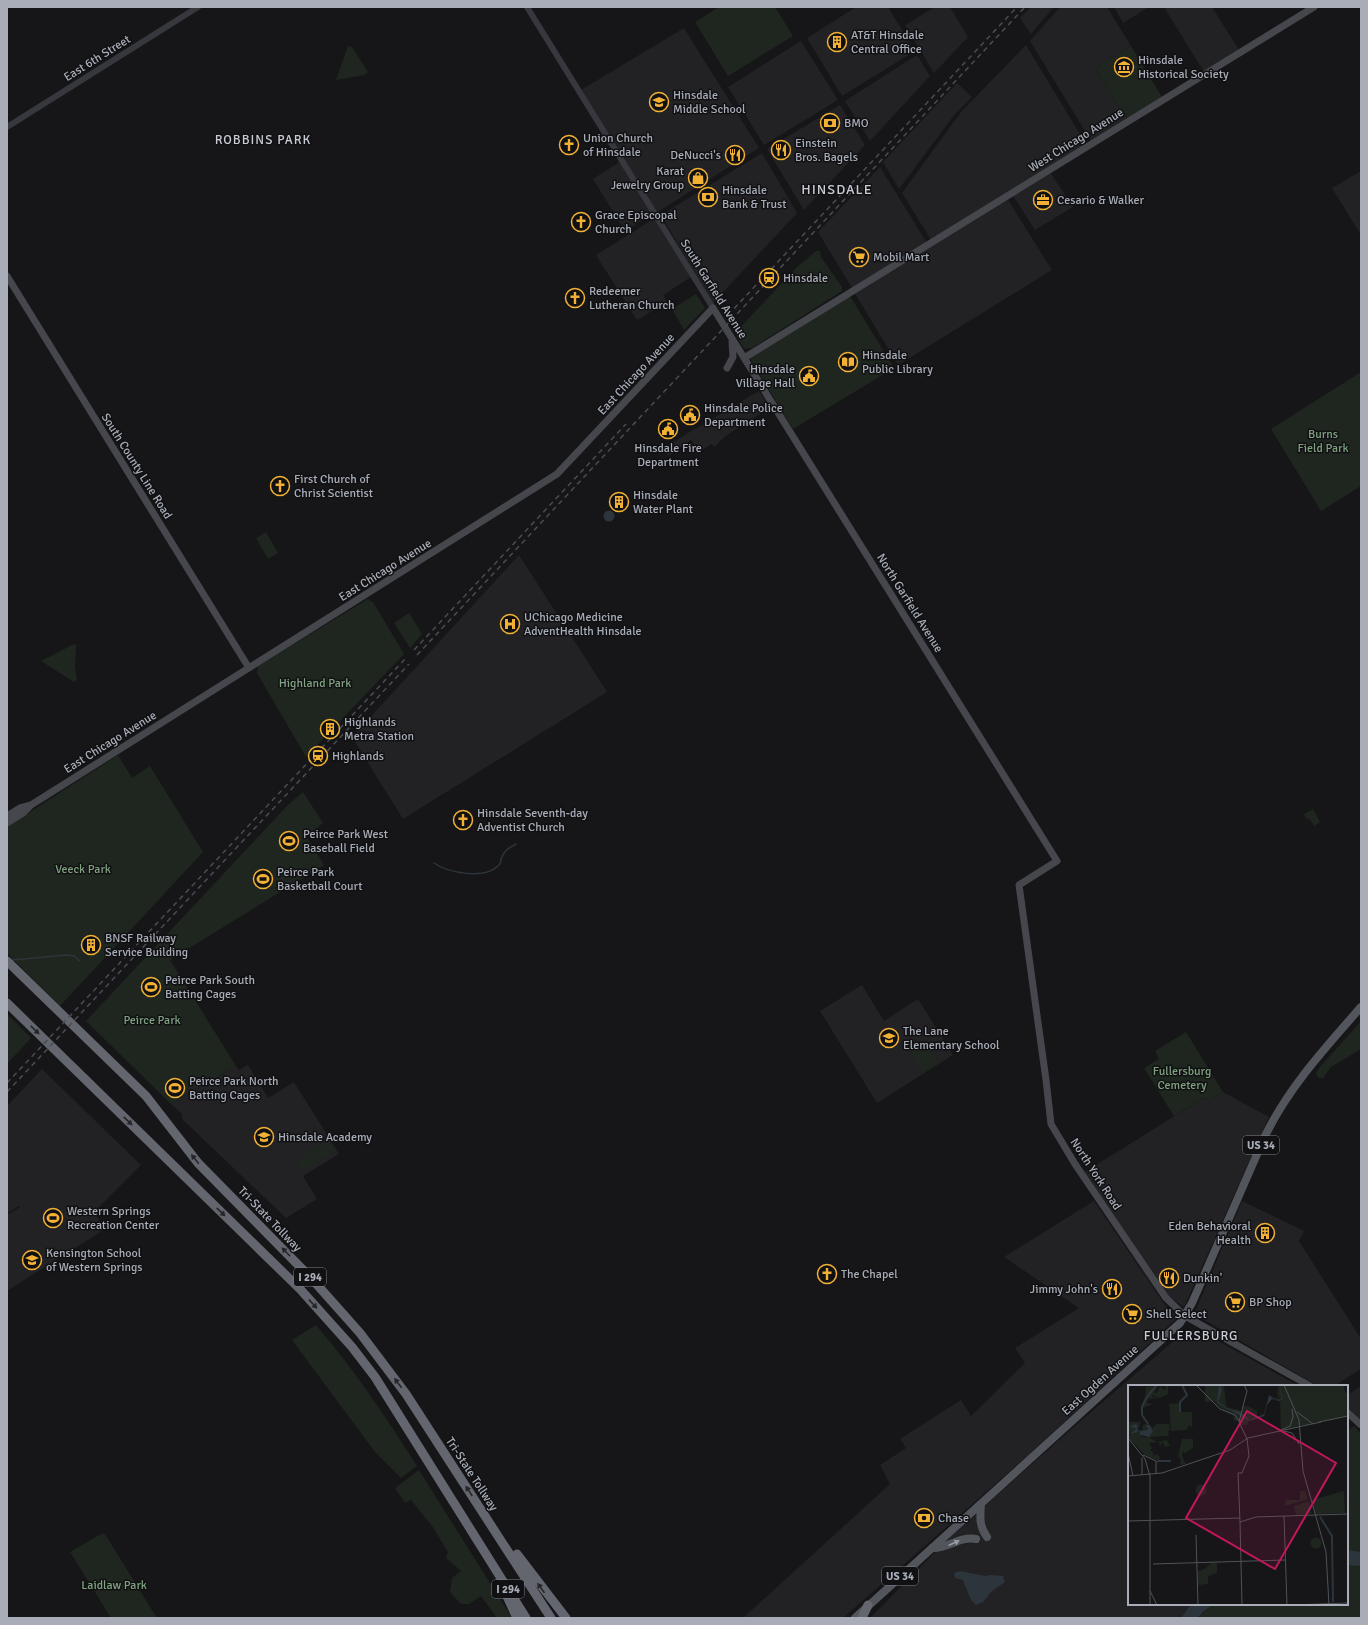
<svg xmlns="http://www.w3.org/2000/svg" width="1368" height="1625" viewBox="0 0 1368 1625" font-family="Signika,sans-serif">
<rect width="100%" height="100%" fill="#161618"/>
<path fill="#222225" d="M856 7H888L915 51 842 96 807 38Z
M935 7H950L968 37 934 73 905 25Z
M1031 7H1054L1031 34 1020 18Z
M1060 7H1107L1131 46 1095 68 1127 119 1091 141 1030 41Z
M1114 7H1149L1123 23Z
M1164 7H1212L1239 50 1204 72Z
M684 28 759 148 656 213 581 90Z
M801 41 838 100 764 145 728 87Z
M1026 45 1086 144 931 240 902 193 961 112Z
M917 55 930 76 870 141 845 101Z
M957 83 972 97 955 114 899 189 883 162Z
M840 105 865 145 804 210 767 149Z
M762 153 797 213 713 303 661 215Z
M621 161 652 214 625 231 593 179Z
M880 167 927 243 852 288 818 232Z
M1361 171V235L1332 188Z
M1050 172 1073 207 1035 230 1012 194Z
M1008 200 1052 270 898 365 854 292Z
M655 218 691 277 663 295 667 302 637 320 596 255Z
M759 391 770 408 727 435 714 447 712 444 699 452 691 440 668 456 663 448Z
M519 555 607 692 403 819 352 737Z
M862 985 884 1021 918 999 953 1055 877 1103 820 1011Z
M248 1065 268 1098 294 1082 339 1154 303 1176 317 1199 286 1218 182 1119V1114L171 1104 236 1066 239 1070Z
M42 1069 141 1165 94 1212 105 1229 7 1291V1215L20 1207 19 1206 7 1213V1106Z
M1223 1092 1269 1117 1184 1307 1168 1296 1085 1172 1205 1097 1208 1101Z
M1094 1201 1165 1305 1178 1317 1026 1457 843 1618H743L890 1484 880 1465 906 1448 900 1439 961 1400 971 1416 1025 1363 1015 1348 1079 1308 1004 1257Z
M1242 1201 1304 1231 1299 1241 1361 1339V1369L1334 1386H1318L1194 1314Z
M1193 1330 1200 1331 1299 1386H1129V1604H1191L1181 1618H870L948 1539 1068 1432 1177 1338 1185 1332Z
M1361 1386V1420L1347 1407V1395Z"/>
<path fill="#1e261f" d="M719 7H775L793 36 728 76 695 22Z
M348 46 352 47 368 72 365 75 336 80Z
M1131 46 1162 97 1127 119 1095 68Z
M816 251H820L821 257 842 287V291L752 348 744 349 735 333 796 268Z
M696 294 705 308 684 330 672 309Z
M850 296 894 368 793 429 749 357Z
M1361 372V486L1321 511 1271 429Z
M266 532 278 553 268 559 256 538Z
M368 599 373 602 404 654 306 757 257 673 258 666Z
M409 613 422 634 410 648 394 623Z
M74 644 76 646 75 667 77 679 74 682 41 661Z
M118 755 132 778 150 766 203 852 60 1006 7 953V827Z
M303 792 323 823 307 837 324 865 170 960 236 1066 171 1104 86 1021 286 807Z
M1313 809 1320 822 1314 826 1309 818 1307 820 1304 814Z
M7 1014 31 1038 7 1064Z
M1361 1021V1049L1331 1067 1323 1078H1318L1316 1073 1320 1067Z
M1186 1032 1223 1092 1208 1101 1205 1097 1174 1116 1144 1068 1159 1059 1155 1051Z
M926 1043 938 1063 922 1073 910 1053Z
M329 1140 335 1151 303 1171 296 1161Z
M316 1325C354 1369 386 1417 417 1466L401 1478 375 1452 292 1340Z
M1354 1426 1361 1434V1618H1201L1200 1615 1214 1604H1347V1431Z
M419 1470 512 1618H497L481 1596 469 1604H461L450 1592 452 1578 461 1571 446 1558 448 1552 432 1526 411 1500 405 1503 395 1488Z
M101 1534H105L157 1618H111L70 1552Z"/>
<path fill="#2c353c" d="M603.5 516a5.5 5.5 0 1 1 11 0a5.5 5.5 0 1 1-11 0Z
M1347 1550 1361 1552V1566L1347 1565Z
M960 1571 985 1576 990 1575 1003 1576 1005 1582 991 1592 983 1602 976 1605 971 1600 963 1580 955 1578 954 1573Z
M1191 1604H1214L1203 1612 1198 1618H1181Z"/>
<g fill="none" stroke-linecap="round" stroke-linejoin="round">
<path stroke="#2c353c" stroke-width="1.5" d="M434 863C448 873 486 880 499 865 501 863 501 861 501 859 504 850 509 848 516 844
M12 960 67 955 74 956 80 961"/>
<path stroke="#37383d" stroke-width="6" d="M527 7 713 308
M7 127 198 7"/>
<path stroke="#45474d" stroke-width="7" d="M7 276 249 668
M744 358 1314 7
M727 368 733 357 732 342
M7 816 20 808 31 805
M7 823 23 813 31 805 557 474 713 308 1057 861 1019 885 1046 1080 1051 1124 1075 1164 1166 1298 1185 1316 1310 1386
M1347 1412 1361 1425"/>
<path stroke="#53555c" stroke-width="8" d="M981 1504C980 1517 979 1526 987 1537
M932 1548C948 1549 959 1536 976 1539
M855 1618 1180 1323 1192 1303 1265 1136C1289 1087 1325 1048 1361 1007"/>
<path stroke="#63666e" stroke-width="9" d="M7 961 146 1096 198 1163 312 1279 360 1333 406 1394 551 1618
M7 1003 300 1289 352 1347 375 1377 526 1618
M517 1554 566 1618
M506 1594 517 1618
M862 1618 868 1605"/>
<path stroke="#4a4c52" stroke-width="1.5" stroke-dasharray="5 4" stroke-linecap="butt" d="M728 315 1017 7
M414 650 626 424
M417 655 1025 7
M7 1083 406 658
M7 1092 409 664"/>
</g>
<defs><path id="oneway-solid" d="M-6-.8H1V-3.2L6.5 0L1 3.2V.8H-6Z"/></defs>
<g fill="#26262a">
<use href="#oneway-solid" transform="translate(35 1030) rotate(44)"/>
<use href="#oneway-solid" transform="translate(128 1121) rotate(44)"/>
<use href="#oneway-solid" transform="translate(195 1159) rotate(-129)"/>
<use href="#oneway-solid" transform="translate(221 1212) rotate(44)"/>
<use href="#oneway-solid" transform="translate(286 1252) rotate(-134)"/>
<use href="#oneway-solid" transform="translate(313 1304) rotate(47)"/>
<use href="#oneway-solid" transform="translate(398 1383) rotate(-127)"/>
<use href="#oneway-solid" transform="translate(469 1491) rotate(-123)"/>
<use href="#oneway-solid" transform="translate(541 1588) rotate(-126)"/>
</g>
<use fill="#979ba6" href="#oneway-solid" transform="translate(954 1543) rotate(-25)"/>
<defs>
<symbol id="building-ring" viewBox="-11 -11 22 22"><circle r="9.5" fill="#111113" stroke="#f2b134" stroke-width="1.5"/><path d="M-4-6H4V6H1V3H-1V6H-4ZM-2.5-4.3h1.7v1.8h-1.7ZM.8-4.3h1.7v1.8H.8ZM-2.5-1h1.7V.8h-1.7ZM.8-1h1.7V.8H.8Z" fill="#f2b134"/></symbol>
<symbol id="museum-ring" viewBox="-11 -11 22 22"><circle r="9.5" fill="#111113" stroke="#f2b134" stroke-width="1.5"/><path d="M0-6L6-3V-2H-6V-3ZM-5-1h2V3h-2ZM-1-1h2V3h-2ZM3-1h2V3H3ZM-6 4H6V6H-6Z" fill="#f2b134"/></symbol>
<symbol id="school-ring" viewBox="-11 -11 22 22"><circle r="9.5" fill="#111113" stroke="#f2b134" stroke-width="1.5"/><path d="M0-5L7-2L0 1L-7-2ZM-4 1L0 2.5L4 1V4Q0 6-4 4Z" fill="#f2b134"/></symbol>
<symbol id="bank-ring" viewBox="-11 -11 22 22"><circle r="9.5" fill="#111113" stroke="#f2b134" stroke-width="1.5"/><path d="M-6-4H6V4H-6ZM0-2.3a2.3 2.3 0 1 0 0 4.6a2.3 2.3 0 1 0 0-4.6Z" fill="#f2b134"/></symbol>
<symbol id="church-ring" viewBox="-11 -11 22 22"><circle r="9.5" fill="#111113" stroke="#f2b134" stroke-width="1.5"/><path d="M-1.2-6h2.4v3.5h3.3v2.4h-3.3V6h-2.4V-.1h-3.3v-2.4h3.3Z" fill="#f2b134"/></symbol>
<symbol id="restaurant-ring" viewBox="-11 -11 22 22"><circle r="9.5" fill="#111113" stroke="#f2b134" stroke-width="1.5"/><path d="M-5-6h1v4h1v-4h1v4h1v-4h1v5L-1.5 .5V6h-2V.5L-5-1ZM5-6V6H3V1.5H1.5Q1.5-4 5-6Z" fill="#f2b134"/></symbol>
<symbol id="shop-ring" viewBox="-11 -11 22 22"><circle r="9.5" fill="#111113" stroke="#f2b134" stroke-width="1.5"/><path d="M-5-2.5h2.3a2.7 3.5 0 0 1 5.4 0H5L5.5 6h-11ZM-1.5-2.5h3a1.5 2.3 0 0 0-3 0Z" fill="#f2b134"/></symbol>
<symbol id="office-ring" viewBox="-11 -11 22 22"><circle r="9.5" fill="#111113" stroke="#f2b134" stroke-width="1.5"/><path d="M-6-3h4V-5.5h4V-3h4V5H-6ZM-1-4.5V-3h2v-1.5ZM-6 0V1H6V0Z" fill="#f2b134"/></symbol>
<symbol id="supermarket-ring" viewBox="-11 -11 22 22"><circle r="9.5" fill="#111113" stroke="#f2b134" stroke-width="1.5"/><path d="M-6-5.5h2.5l.6 2H6L4.5 2H-2.5L-4.4-4H-6ZM-1.5 3.2a1.3 1.3 0 1 0 .1 0ZM3 3.2a1.3 1.3 0 1 0 .1 0Z" fill="#f2b134"/></symbol>
<symbol id="station-ring" viewBox="-11 -11 22 22"><circle r="9.5" fill="#111113" stroke="#f2b134" stroke-width="1.5"/><path d="M-3-6H3Q5-6 5-4V2Q5 4 3 4L4.5 6H3L1.5 4h-3L-3 6H-4.5L-3 4Q-5 4-5 2V-4Q-5-6-3-6ZM-3.5-4v3h7v-3ZM-3.5 1v1.5H-2V1ZM2 1v1.5H3.5V1Z" fill="#f2b134"/></symbol>
<symbol id="library-ring" viewBox="-11 -11 22 22"><circle r="9.5" fill="#111113" stroke="#f2b134" stroke-width="1.5"/><path d="M-6-4Q-3-5.5-.7-3.5V5Q-3 3-6 4ZM6-4Q3-5.5 .7-3.5V5Q3 3 6 4Z" fill="#f2b134"/></symbol>
<symbol id="civic-ring" viewBox="-11 -11 22 22"><circle r="9.5" fill="#111113" stroke="#f2b134" stroke-width="1.5"/><path d="M-.6-6.5H3V-4.5H.6V-3L4-1V1h2V6H-6V1h2V-1L-.6-3ZM-1.2 2.5V6h2.4V2.5Z" fill="#f2b134"/></symbol>
<symbol id="hospital-ring" viewBox="-11 -11 22 22"><circle r="9.5" fill="#111113" stroke="#f2b134" stroke-width="1.5"/><path d="M-5-5h3v3.5h4V-5h3V5h-3V1.5h-4V5h-3Z" fill="#f2b134"/></symbol>
<symbol id="stadium-ring" viewBox="-11 -11 22 22"><circle r="9.5" fill="#111113" stroke="#f2b134" stroke-width="1.5"/><path d="M0-5a6.5 5 0 1 0 0 10a6.5 5 0 1 0 0-10ZM-3.5-1.8h7v3.6h-7Z" fill="#f2b134"/></symbol>
</defs>
<g fill-rule="evenodd">
<use href="#building-ring" x="826" y="31" width="22" height="22"/>
<use href="#museum-ring" x="1113" y="56" width="22" height="22"/>
<use href="#school-ring" x="648" y="91" width="22" height="22"/>
<use href="#bank-ring" x="819" y="112" width="22" height="22"/>
<use href="#church-ring" x="558" y="134" width="22" height="22"/>
<use href="#restaurant-ring" x="770" y="139" width="22" height="22"/>
<use href="#restaurant-ring" x="724" y="144" width="22" height="22"/>
<use href="#shop-ring" x="687" y="167" width="22" height="22"/>
<use href="#bank-ring" x="697" y="186" width="22" height="22"/>
<use href="#office-ring" x="1032" y="189" width="22" height="22"/>
<use href="#church-ring" x="570" y="211" width="22" height="22"/>
<use href="#supermarket-ring" x="848" y="246" width="22" height="22"/>
<use href="#station-ring" x="758" y="267" width="22" height="22"/>
<use href="#church-ring" x="564" y="287" width="22" height="22"/>
<use href="#library-ring" x="837" y="351" width="22" height="22"/>
<use href="#civic-ring" x="798" y="365" width="22" height="22"/>
<use href="#civic-ring" x="679" y="404" width="22" height="22"/>
<use href="#civic-ring" x="657" y="418" width="22" height="22"/>
<use href="#church-ring" x="269" y="475" width="22" height="22"/>
<use href="#building-ring" x="608" y="491" width="22" height="22"/>
<use href="#hospital-ring" x="499" y="613" width="22" height="22"/>
<use href="#building-ring" x="319" y="718" width="22" height="22"/>
<use href="#station-ring" x="307" y="745" width="22" height="22"/>
<use href="#church-ring" x="452" y="809" width="22" height="22"/>
<use href="#stadium-ring" x="278" y="830" width="22" height="22"/>
<use href="#stadium-ring" x="252" y="868" width="22" height="22"/>
<use href="#building-ring" x="80" y="934" width="22" height="22"/>
<use href="#stadium-ring" x="140" y="976" width="22" height="22"/>
<use href="#school-ring" x="878" y="1027" width="22" height="22"/>
<use href="#stadium-ring" x="164" y="1077" width="22" height="22"/>
<use href="#school-ring" x="253" y="1126" width="22" height="22"/>
<use href="#stadium-ring" x="42" y="1207" width="22" height="22"/>
<use href="#building-ring" x="1254" y="1222" width="22" height="22"/>
<use href="#school-ring" x="21" y="1249" width="22" height="22"/>
<use href="#church-ring" x="816" y="1263" width="22" height="22"/>
<use href="#restaurant-ring" x="1158" y="1267" width="22" height="22"/>
<use href="#restaurant-ring" x="1101" y="1278" width="22" height="22"/>
<use href="#supermarket-ring" x="1224" y="1291" width="22" height="22"/>
<use href="#supermarket-ring" x="1121" y="1303" width="22" height="22"/>
<use href="#bank-ring" x="913" y="1507" width="22" height="22"/>
</g>
<g text-anchor="middle" stroke-width="3" stroke-linejoin="round" paint-order="stroke">
<g fill="#111113" stroke="#7b7e86" stroke-width="1">
<rect x="1243" y="1136" width="36" height="18" rx="3"/>
<rect x="294" y="1268" width="32" height="18" rx="3"/>
<rect x="882" y="1567" width="36" height="18" rx="3"/>
<rect x="492" y="1580" width="32" height="18" rx="3"/>
</g>
<g font-size="11" font-weight="bold" fill="#a8adb8">
<text x="1261" y="1149">US 34</text>
<text x="310" y="1281">I 294</text>
<text x="900" y="1580">US 34</text>
<text x="508" y="1593">I 294</text>
</g>
<g font-size="12" fill="#a8adb8" stroke="#111113" text-anchor="start">
<text x="851" y="39">AT&amp;T Hinsdale<tspan x="851" dy="14">Central Office</tspan></text>
<text x="1138" y="64">Hinsdale<tspan x="1138" dy="14">Historical Society</tspan></text>
<text x="673" y="99">Hinsdale<tspan x="673" dy="14">Middle School</tspan></text>
<text x="844" y="127">BMO</text>
<text x="583" y="142">Union Church<tspan x="583" dy="14">of Hinsdale</tspan></text>
<text x="795" y="147">Einstein<tspan x="795" dy="14">Bros. Bagels</tspan></text>
<text x="721" y="159" text-anchor="end">DeNucci's</text>
<text x="684" y="175" text-anchor="end">Karat<tspan x="684" dy="14">Jewelry Group</tspan></text>
<text x="722" y="194">Hinsdale<tspan x="722" dy="14">Bank &amp; Trust</tspan></text>
<text x="1057" y="204">Cesario &amp; Walker</text>
<text x="595" y="219">Grace Episcopal<tspan x="595" dy="14">Church</tspan></text>
<text x="873" y="261">Mobil Mart</text>
<text x="783" y="282">Hinsdale</text>
<text x="589" y="295">Redeemer<tspan x="589" dy="14">Lutheran Church</tspan></text>
<text x="862" y="359">Hinsdale<tspan x="862" dy="14">Public Library</tspan></text>
<text x="795" y="373" text-anchor="end">Hinsdale<tspan x="795" dy="14">Village Hall</tspan></text>
<text x="704" y="412">Hinsdale Police<tspan x="704" dy="14">Department</tspan></text>
<text x="668" y="452" text-anchor="middle">Hinsdale Fire<tspan x="668" dy="14">Department</tspan></text>
<text x="294" y="483">First Church of<tspan x="294" dy="14">Christ Scientist</tspan></text>
<text x="633" y="499">Hinsdale<tspan x="633" dy="14">Water Plant</tspan></text>
<text x="524" y="621">UChicago Medicine<tspan x="524" dy="14">AdventHealth Hinsdale</tspan></text>
<text x="344" y="726">Highlands<tspan x="344" dy="14">Metra Station</tspan></text>
<text x="332" y="760">Highlands</text>
<text x="477" y="817">Hinsdale Seventh-day<tspan x="477" dy="14">Adventist Church</tspan></text>
<text x="303" y="838">Peirce Park West<tspan x="303" dy="14">Baseball Field</tspan></text>
<text x="277" y="876">Peirce Park<tspan x="277" dy="14">Basketball Court</tspan></text>
<text x="105" y="942">BNSF Railway<tspan x="105" dy="14">Service Building</tspan></text>
<text x="165" y="984">Peirce Park South<tspan x="165" dy="14">Batting Cages</tspan></text>
<text x="903" y="1035">The Lane<tspan x="903" dy="14">Elementary School</tspan></text>
<text x="189" y="1085">Peirce Park North<tspan x="189" dy="14">Batting Cages</tspan></text>
<text x="278" y="1141">Hinsdale Academy</text>
<text x="67" y="1215">Western Springs<tspan x="67" dy="14">Recreation Center</tspan></text>
<text x="1251" y="1230" text-anchor="end">Eden Behavioral<tspan x="1251" dy="14">Health</tspan></text>
<text x="46" y="1257">Kensington School<tspan x="46" dy="14">of Western Springs</tspan></text>
<text x="841" y="1278">The Chapel</text>
<text x="1183" y="1282">Dunkin'</text>
<text x="1098" y="1293" text-anchor="end">Jimmy John's</text>
<text x="1249" y="1306">BP Shop</text>
<text x="1146" y="1318">Shell Select</text>
<text x="938" y="1522">Chase</text>
</g>
<g font-size="12" fill="#a8adb8" stroke="#111113">
<text transform="translate(97 58) rotate(-32)" y="4">East 6th Street</text>
<text transform="translate(1076 140) rotate(-32)" y="4">West Chicago Avenue</text>
<text transform="translate(714 289) rotate(58)" y="4">South Garfield Avenue</text>
<text transform="translate(636 374) rotate(-47)" y="4">East Chicago Avenue</text>
<text transform="translate(137 466) rotate(58)" y="4">South County Line Road</text>
<text transform="translate(385 570) rotate(-32)" y="4">East Chicago Avenue</text>
<text transform="translate(910 603) rotate(58)" y="4">North Garfield Avenue</text>
<text transform="translate(110 742) rotate(-32)" y="4">East Chicago Avenue</text>
<text transform="translate(1096 1174) rotate(57)" y="4">North York Road</text>
<text transform="translate(270 1219) rotate(46)" y="4">Tri-State Tollway</text>
<text transform="translate(1100 1380) rotate(-42)" y="4">East Ogden Avenue</text>
<text transform="translate(472 1474) rotate(57)" y="4">Tri-State Tollway</text>
</g>
<g font-size="12" fill="#7fa381" stroke="#111113">
<text x="1323" y="438">Burns<tspan x="1323" dy="14">Field Park</tspan></text>
<text x="315" y="687">Highland Park</text>
<text x="83" y="873">Veeck Park</text>
<text x="152" y="1024">Peirce Park</text>
<text x="1182" y="1075">Fullersburg<tspan x="1182" dy="14">Cemetery</tspan></text>
<text x="114" y="1589">Laidlaw Park</text>
</g>
<g font-size="13" letter-spacing="1" fill="#c9ccd4" stroke="#111113">
<text x="263" y="144">ROBBINS PARK</text>
<text x="1191" y="1340">FULLERSBURG</text>
</g>
<g font-size="14" letter-spacing="1" fill="#c9ccd4" stroke="#111113">
<text x="837" y="194">HINSDALE</text>
</g>
</g>
<g transform="translate(1128 1385)">
<rect width="220" height="220" fill="#161618"/>
<path d="M77 0H96L98 22 114 26 115 21 122 22 129 26V33L121 35 119 40H112V36H106L105 29 91 22 86 16 77 17ZM151 0H216L217 7 220 8V31L153 45 152 15H148L146 12 152 14 149 9ZM30 1 26 8H29L32 1 37 5 38 2 36 1H40V9L32 13 24 10V12H28L30 17 28 13 20 14 19 18 25 19 12 24 17 15 18 2ZM52 18 53 27H64V43L62 40 58 45 43 46 41 19ZM41 36 42 45 40 46 41 51 21 52 29 57 39 55 42 61 37 62 34 57 32 62 31 57 21 58 24 63 22 66H26L23 68H26L25 71 29 69 32 72 30 80 29 75 17 70 0 52 7 45 12 47V51L19 53 24 46 21 39 16 47 14 46 13 45H9L10 40 6 39 8 44 0 49V37H13L10 44 12 45H13L14 46 15 40 20 38 21 39 22 41 25 43 28 39H41ZM54 54H65V63L57 68 55 66 54 70 58 79 52 80 53 75 50 71ZM67.5 105a5.5 5.5 0 1 1 11 0a5.5 5.5 0 1 1-11 0ZM172 106H177L180 114 157 121 158 115H172ZM216 106 217 128 188 129 184 115ZM181 116 184 129 168 130 166 121ZM182.5 158a5.5 5.5 0 1 1 11 0a5.5 5.5 0 1 1-11 0ZM83 178H89V188L80 191V199L70 200V186H75L73 184H77Z" fill="#1e261f"/>
<path d="M91 0 94 4 90 17 103 25 111 26 122 35 136 29 141 10 148 15 154 14 151 0 155 14 151 16 144 14 139 20 136 31 122 36 89 18ZM7 39 10 40 9 45 15 46 20 44 18 41 21 39 25 46 21 52 12 50V46L0 50 8 44 2 41Z" fill="#2c353c"/>
<path fill="none" stroke="#2c353c" stroke-width="2" d="M52 27V17L59 10 54 0M20 39 14 30V22L18 13 28 1M29 76H43M192 132 204 151 205 217"/>
<path fill="none" stroke="#505258" stroke-width="1" d="M68 0 92 24 107 30 111 36M116 0 119 6 111 37 119 54 121 71 114 88H110L112 137 128 132 220 129M156 0 171 35 175 86 198 167 201 220M169 27 185 39M191 37 220 31M151 46 162 41 165 32 164 24M156 46 164 48 171 59M0 53 17 74 22 91V220M0 68 5 91M15 70 28 76V89M14 90V73M0 91 34 88 102 65 120 53 193 37M156 131 159 220M0 136 112 133M112 137 114 220M68 150 70 220M25 179 157 175M22 206 29 220M164 220 220 218"/>
<path fill="#c2185b" fill-opacity="0.15" stroke="#c2185b" stroke-width="2" d="M119 26 208 78 147 184 58 133Z"/>
<rect width="220" height="220" fill="none" stroke="#a8adb8" stroke-width="2"/>
</g>
<rect width="1368" height="1625" fill="none" stroke="#a8adb8" stroke-width="16"/>
</svg>
